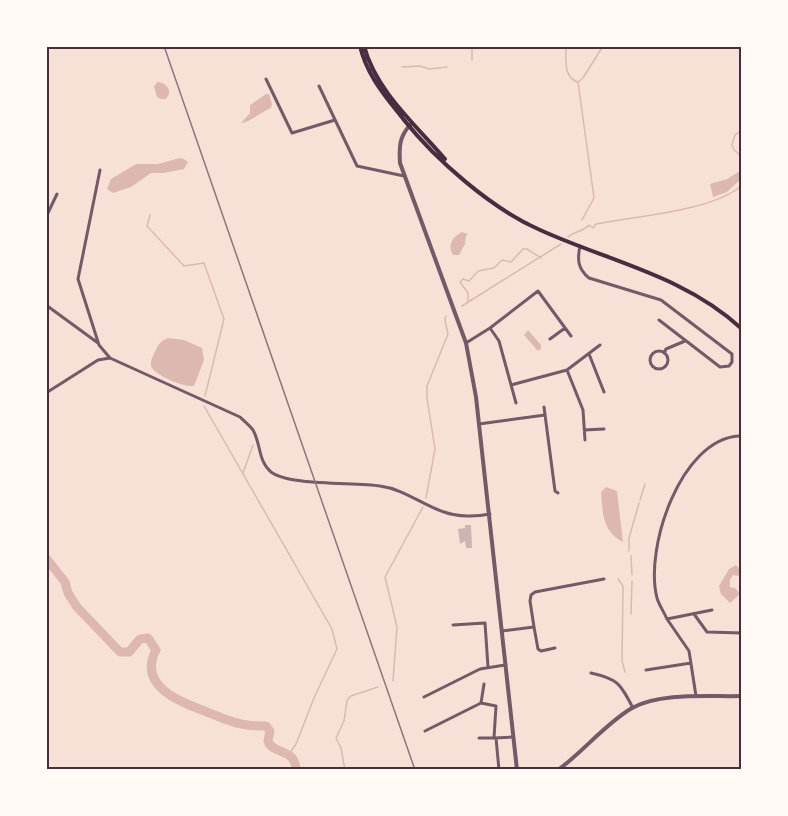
<svg xmlns="http://www.w3.org/2000/svg" width="788" height="816" viewBox="0 0 788 816" font-family="Quicksand,sans-serif">
<rect width="100%" height="100%" fill="#f7e1d7"/>
<path fill="#dcb8b0" d="M157 82C164 82 170 87 169 94L166 99H161L157 97 154 87Z
M266 94H269L272 104 271 108C261 112 249 123 241 123L250 113V105Z
M180 158 184 159 188 162 184 169 164 173H151L131 187 113 193 107 189 111 179 136 164H158Z
M740 171H741V179L727 192 713 197 710 184 727 179Z
M462 232 468 234 466 236 465 244 459 255H453C447 245 453 236 462 232Z
M528 330 541 345V349L538 351 524 335Z
M168 338 184 340 202 348 204 360 194 386C185 388 154 375 151 366 150 361 153 356 155 352 158 344 161 341 168 338Z
M606 487 617 491 623 542C602 531 603 513 601 492Z
M736 565 741 571 738 576 733 575 730 580V587L735 588 740 594 730 603 721 594 719 586 729 569Z"/>
<g fill="none" stroke-linecap="round" stroke-linejoin="round">
<path stroke="#dcb8b0" stroke-width="1.5" d="M566 46C566 59 563 76 577 82
M472 60V46
M402 67 420 66 429 69 447 67
M742 130 735 135 732 145 734 150 739 154 742 162
M150 215 147 226 184 266 204 263 224 319 205 396
M582 220 594 198 578 82 583 78 603 46
M568 237C575 231 584 231 589 225L593 228 596 224C636 216 714 211 742 185
M468 302V293L460 282 463 279 469 281 478 271 494 268 502 260 511 262 523 249H527L541 258
M462 306 561 244
M204 406 332 629 337 649 314 698 296 744 289 754
M243 473 253 445
M426 498 435 449 427 398V386L448 334 445 320 446 316
M640 500 645 484
M629 551V538L639 503
M631 556 632 575
M618 579 623 586 622 661 625 672
M631 614 632 581
M393 681 397 627 385 577 423 507
M345 770 341 748 336 738 344 721 347 700 351 696 378 687"/>
<path stroke="#dcb8b0" stroke-width="9" d="M46 558 65 582 68 593 77 607 120 652H129L140 639 148 638 156 650C137 686 180 702 207 712 220 717 234 724 247 725 253 726 260 726 266 726L270 731C270 731 268 741 268 741 271 754 296 748 296 770"/>
</g>
<path fill="#ccb4b1" d="M465 525H471L472 548H466L465 541 460 544 458 529 465 528Z"/>
<g fill="none" stroke-linecap="round" stroke-linejoin="round">
<path stroke="#755966" stroke-width="3" d="M266 79 292 133 335 120
M319 86 357 166 404 176
M100 170 78 279 99 345 110 358
M46 217 57 194
M580 246C577 260 578 269 589 278L661 300 732 354V362L729 366 720 367 659 320
M46 305 98 343
M490 328 499 341 516 403
M550 339 565 328
M466 343 490 328 538 291 571 336
M650 360a9 9 0 1 1 18 0a9 9 0 1 1-18 0Z
M664 353 666 349 685 341
M589 354 604 392
M567 370 583 410 585 440
M511 385 567 370 600 345
M46 393 98 360 110 358 240 417C244 421 249 425 253 430 261 444 258 461 271 472 289 486 354 482 380 486 404 489 422 505 444 512 458 517 476 517 490 514
M544 407 555 491 558 493
M479 424 545 415
M584 430 604 429
M694 614 707 632 742 633
M667 619C664 612 659 605 657 598 644 548 681 439 739 436
M453 625 485 623 488 667
M534 627 530 601 531 595 535 592 604 579
M502 631 534 627 538 649 541 651 555 648
M646 670 691 663
M591 673C618 679 620 683 633 708
M696 696 689 651 667 619 712 610
M424 697 480 669 505 665
M481 703 484 684
M425 731 481 703 496 706 494 738 513 737
M479 738H494
M496 738 499 770"/>
<path stroke="#755966" stroke-width="4" d="M410 125C399 137 399 148 400 163L466 343 476 397 517 770
M558 770C584 751 605 724 632 708 661 692 709 697 742 696"/>
<path stroke="#4a2c40" stroke-width="4" d="M360 46C367 76 386 97 404 120 436 160 491 208 538 229 607 261 684 275 742 329
M364 46C376 91 416 125 445 159"/>
<path stroke="#8f747c" stroke-width="1.5" d="M164 46 415 770"/>
</g>
<rect width="788" height="816" fill="none" stroke="#fffaf5" stroke-width="96"/>
<rect x="48" y="48" width="692" height="720" fill="none" stroke="#4a2c40" stroke-width="2"/>
</svg>
